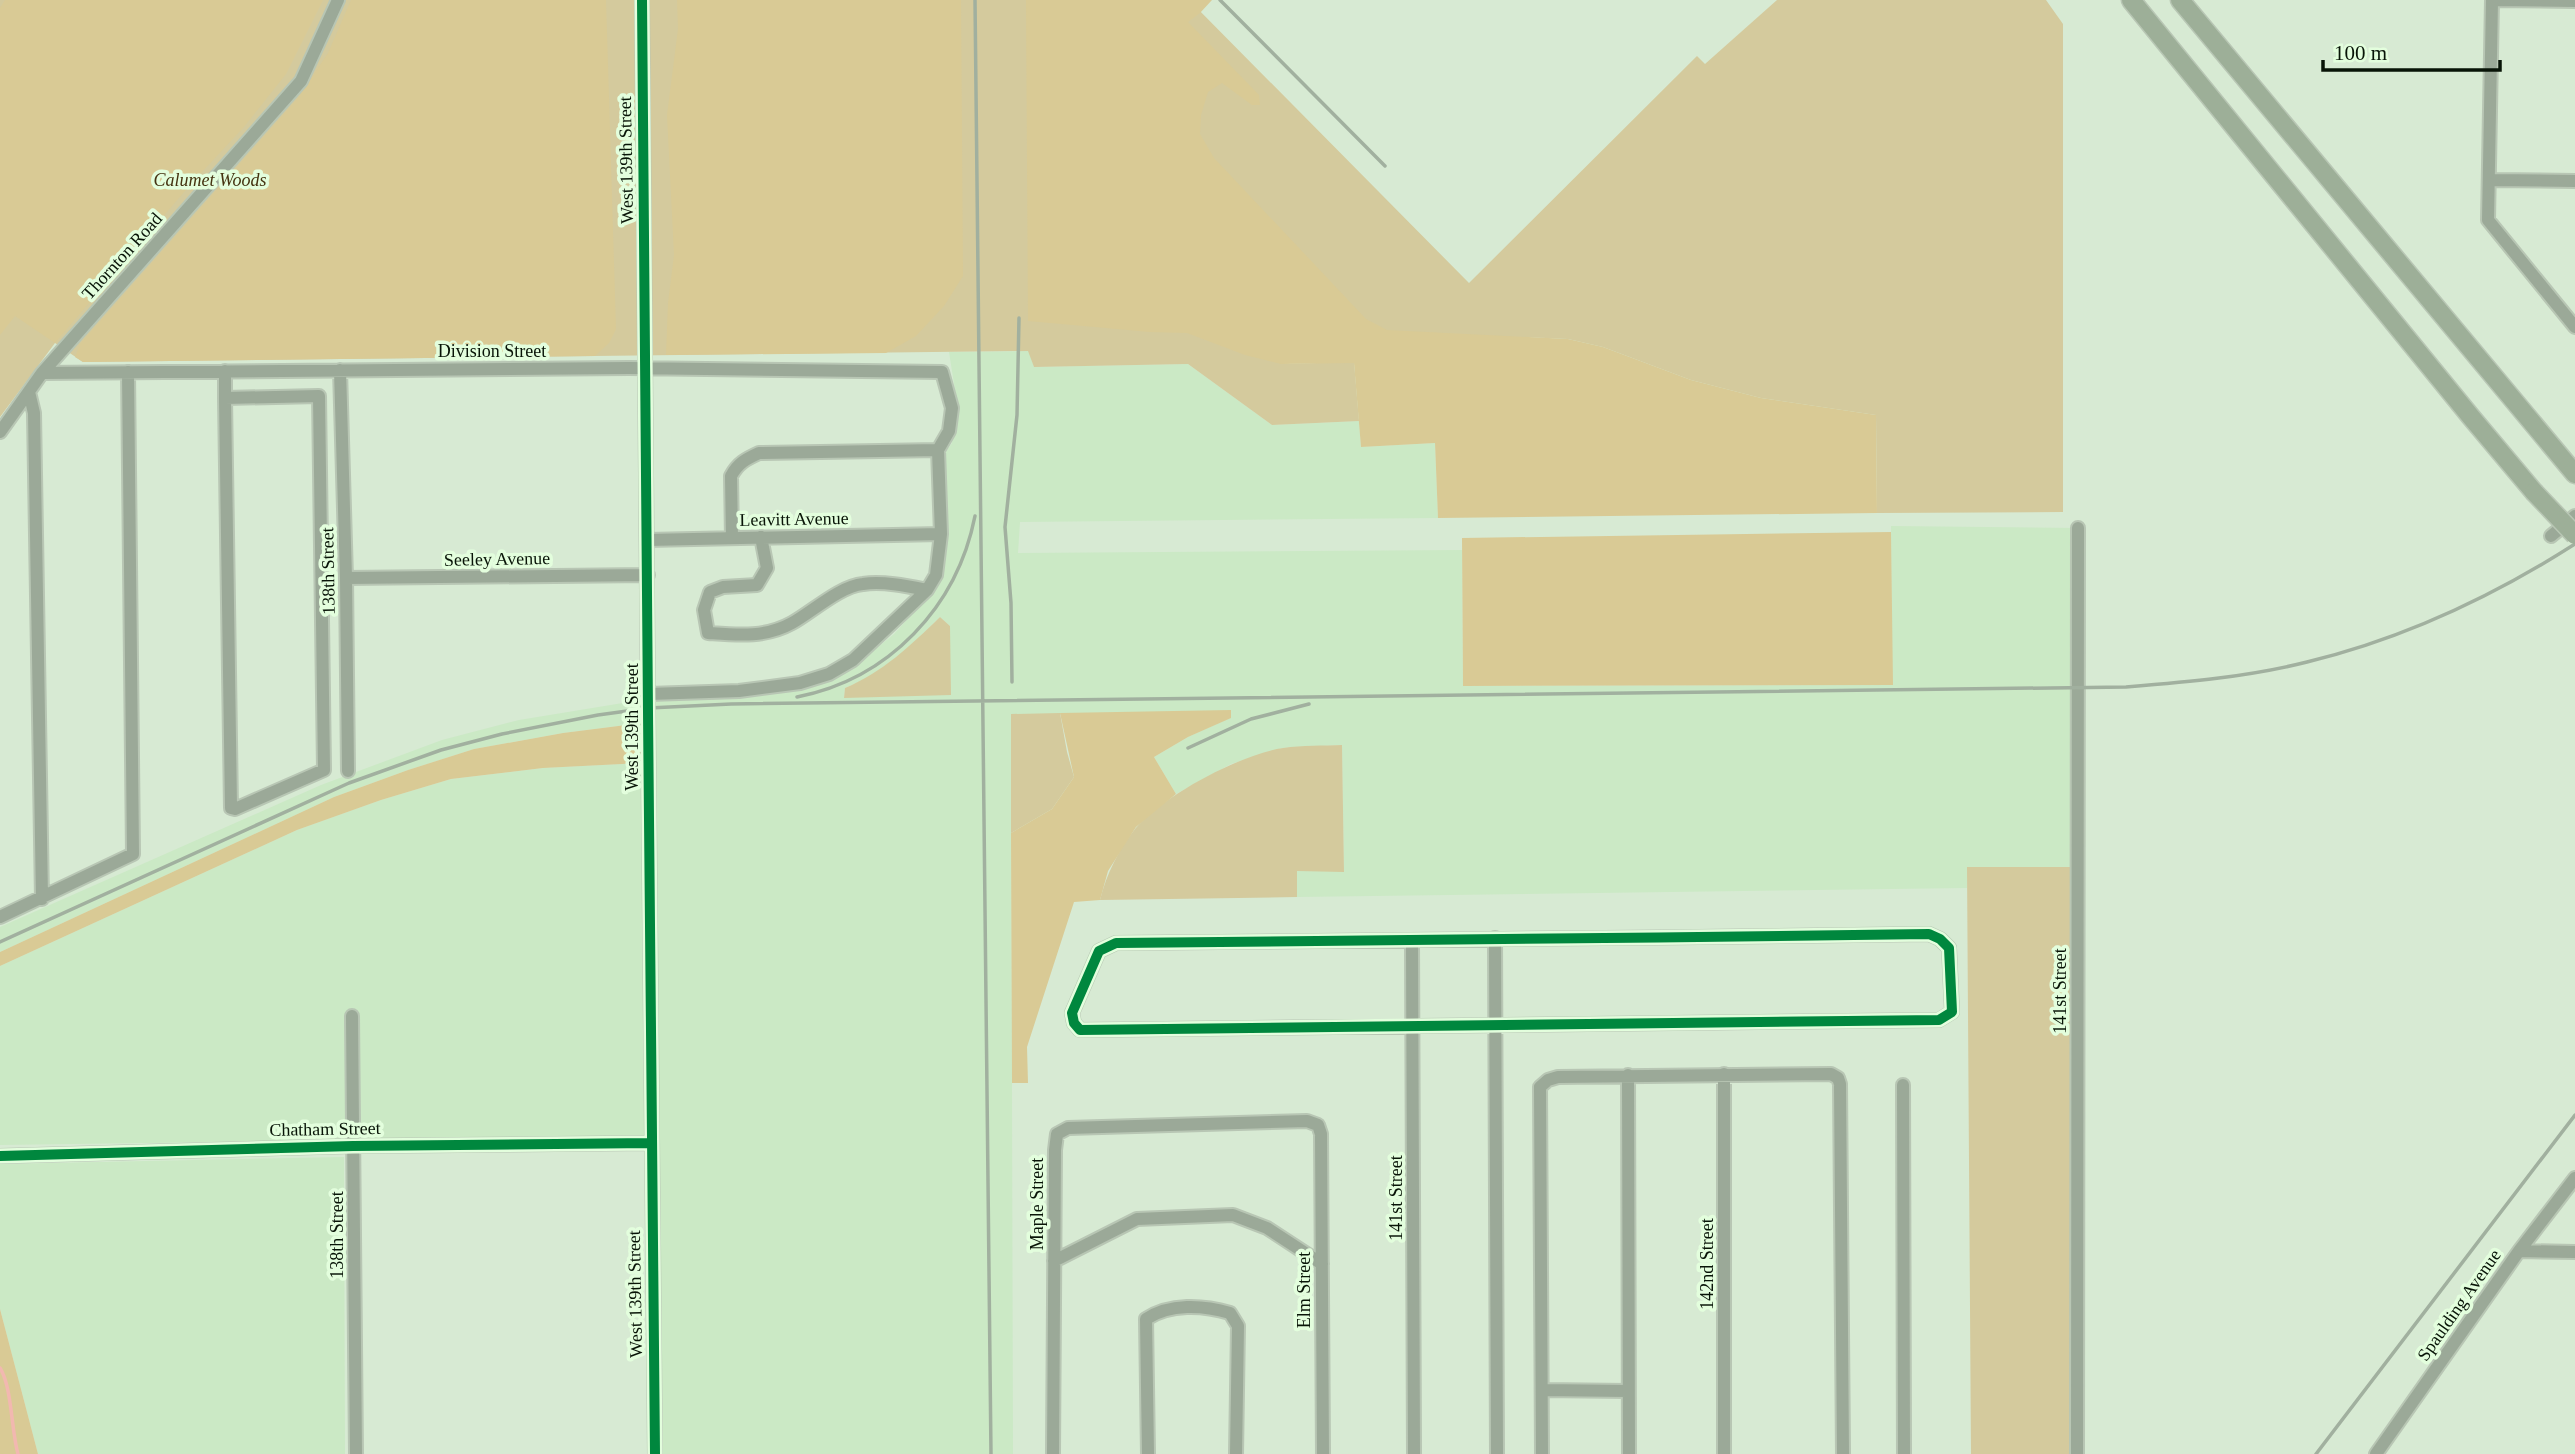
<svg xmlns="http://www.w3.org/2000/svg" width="2575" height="1454" viewBox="0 0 2575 1454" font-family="'Times New Roman',serif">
<rect width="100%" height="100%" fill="#d7ead3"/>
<path fill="#cbe9c5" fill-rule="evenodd" d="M1029 351 1034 367 1188 364 1272 425 1359 421 1361 447 1435 443 1438 518 1020 522 1018 553 1462 550 1463 686 1892 685 1891 526 2078 528V867H1968L1967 888 1297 897V871H1344L1342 745 1282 748 1231 764 1176 794 1154 757 1188 737 1230 718 1011 714 1013 1454H663L655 699 743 696 856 665 894 634 931 593 943 456 952 443 955 390 949 352ZM940 617 950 626 844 698 845 688 870 677 906 650Z
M641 700 642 723 563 733 474 749 408 770 334 797 0 952V927L321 785 442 740 519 720Z
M642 763 645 1136 0 1145V966L297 830 381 800 451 779 543 768Z
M344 1157 345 1454H38L0 1309V1164Z"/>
<path fill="#d4ca9d" d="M0 0H1189L1469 283 1697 56 1705 64 1777 0H2046L2063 24V512L1877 513 1876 415 1761 398 1691 380 1603 347 1568 339 1523 337 1281 364 1354 362 1359 421 1272 425 1188 364 1034 367 1028 351 83 362 55 343 0 417Z
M940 617 950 626 951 695 844 698 845 688C883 672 910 646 940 617Z
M1060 713 1067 752 1074 777 1052 809 1011 833V714Z
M1342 745 1344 872 1297 871V897L1100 900C1107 873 1118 851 1135 829 1162 796 1241 754 1283 748 1303 745 1323 746 1342 745Z
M1967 867H2078L2077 1454H1971Z"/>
<path fill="#d9ca95" d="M5 0H323L286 74 243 128 190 185 55 343 15 316 0 335V8Z
M351 0H606L616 329 609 343 595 356 83 362 75 357 80 344 298 98 328 53Z
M677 0H961L963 276 944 306 916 336 886 353 666 355 668 303 674 255 667 115 678 29Z
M1026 0H1212L1200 13 1188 22 1259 95 1260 105H1252L1222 83 1208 92 1201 115 1200 134 1214 158 1366 319 1387 330 1568 339 1603 347 1691 380 1761 398 1876 415 1877 513 1438 518 1435 443 1361 447 1354 363 1281 364 1245 355 1187 333 1150 332 1028 321Z
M1891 532 1893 685 1463 686 1462 538Z
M1231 710V718L1188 737 1154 757 1176 794 1136 827 1108 871 1100 900 1074 902 1027 1047 1028 1083H1012L1011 833 1052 809 1074 777 1060 713Z
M642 723V763L543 768 451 779 381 800 297 830 0 966V952L334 797 408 770 474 749 563 733Z
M0 1309 38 1454H0Z"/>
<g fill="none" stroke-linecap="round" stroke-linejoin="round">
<path stroke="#f2b8b0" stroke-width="3.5" d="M0 1368C12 1387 11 1429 18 1454"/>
<defs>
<path id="minor" d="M642 0C648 485 648 969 655 1454
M2492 0 2488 220 2575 327
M2492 0 2575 1
M2489 180 2575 181
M340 370 346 578 348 771
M225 371V398L231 808 235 809 324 770 319 396 225 398
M42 373 629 368 942 372 952 408 949 431 938 450 941 534 936 575 927 590 853 660 829 674 800 683 739 691 649 694
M29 392 34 413 42 899
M0 432 42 373 301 81 338 0
M2551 536 2575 516
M761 537 767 568 757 585 723 587 710 592 704 610 708 633C737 635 765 638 792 623 812 612 840 586 863 584 883 581 907 586 927 590
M732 538 731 476C738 463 746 459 759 453L938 450
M647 540 941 534
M346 578 648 575
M0 917 133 854 128 372
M1929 934 1940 939 1949 948 1952 1012 1939 1020 1080 1030 1074 1023 1072 1013 1099 951 1116 943C1387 942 1658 937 1929 934Z
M1495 938 1497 1454
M1412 942 1414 1454
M352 1016 356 1454
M1724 1074V1454
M1628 1075 1629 1454
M1903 1085 1904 1454
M0 1156 353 1146 651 1143
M2519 1251 2575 1252
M1054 1261 1137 1219 1233 1215 1267 1228 1322 1264
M1542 1390 1628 1391
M1053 1454 1055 1150 1057 1134 1068 1128 1307 1121 1318 1125 1321 1134 1323 1454
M1148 1454 1146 1319C1170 1303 1203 1305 1230 1313L1238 1326 1236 1454
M1542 1454 1540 1087 1548 1080 1558 1077 1831 1074 1838 1078 1840 1084 1843 1454
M2077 1454 2078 528
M2376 1454 2519 1251 2575 1178"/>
<path id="highway" d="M2131 0 2471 417 2534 492
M2180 0 2575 474"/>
</defs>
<use href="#minor" stroke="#b8c6b4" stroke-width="16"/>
<use href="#highway" stroke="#b8c6b4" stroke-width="21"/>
<use href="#minor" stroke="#9ba998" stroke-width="12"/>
<use href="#highway" stroke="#9daf98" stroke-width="18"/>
<path stroke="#a1b09f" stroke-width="3.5" d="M975 0 991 1454
M1220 0 1385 166
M1012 682 1011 603 1005 527 1017 415 1019 318
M797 697C889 679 957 607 975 516
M1188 748 1251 719 1309 704
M0 942 349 783 441 750 502 734 598 715 649 708 731 704 2126 687C2187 682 2247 677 2307 662 2402 639 2492 597 2575 544
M2316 1454 2575 1115"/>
<defs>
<path id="highway-bridge" d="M2534 492 2575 535"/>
</defs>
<use href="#highway-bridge" stroke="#b8c6b4" stroke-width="21" stroke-linecap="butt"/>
<use href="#highway-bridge" stroke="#9daf98" stroke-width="18"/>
<defs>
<path id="cycleway" d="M642 0C648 485 648 969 655 1454
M1929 934 1940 939 1949 948 1952 1012 1939 1020 1080 1030 1074 1023 1072 1013 1099 951 1116 943C1387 942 1658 937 1929 934Z
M0 1156 353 1146 651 1143"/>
</defs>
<use href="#cycleway" stroke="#e3fedd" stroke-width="15"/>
<use href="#cycleway" stroke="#00873e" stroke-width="10"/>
</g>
<g text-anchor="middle" stroke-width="7" stroke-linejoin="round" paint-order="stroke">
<g font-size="18" fill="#081407" stroke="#e3fedd">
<text transform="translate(626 160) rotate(-91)" y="6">West 139th Street</text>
<text transform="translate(122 256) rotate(-48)" y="6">Thornton Road</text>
<text x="492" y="357">Division Street</text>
<text transform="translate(794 519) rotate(-1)" y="6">Leavitt Avenue</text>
<text transform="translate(497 559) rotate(-1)" y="6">Seeley Avenue</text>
<text transform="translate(328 571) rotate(-91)" y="6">138th Street</text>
<text transform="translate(632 727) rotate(-90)" y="6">West 139th Street</text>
<text transform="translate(2060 991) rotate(-90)" y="6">141st Street</text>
<text transform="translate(325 1129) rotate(-1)" y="6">Chatham Street</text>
<text transform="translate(1396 1198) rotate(-90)" y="6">141st Street</text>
<text transform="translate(1037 1204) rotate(-90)" y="6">Maple Street</text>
<text transform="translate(337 1235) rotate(-90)" y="6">138th Street</text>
<text transform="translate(1707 1264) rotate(-90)" y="6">142nd Street</text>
<text transform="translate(1304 1290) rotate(-90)" y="6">Elm Street</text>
<text transform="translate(635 1294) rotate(-91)" y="6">West 139th Street</text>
<text transform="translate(2459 1305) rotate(-55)" y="6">Spaulding Avenue</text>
</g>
<g font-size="18" font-style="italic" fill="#453311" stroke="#e3fedd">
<text x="210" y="186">Calumet Woods</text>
</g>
</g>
<path d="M2323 60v10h177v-10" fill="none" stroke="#081407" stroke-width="3.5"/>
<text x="2334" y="60" font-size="21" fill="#081407" stroke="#e3fedd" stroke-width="5" paint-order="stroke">100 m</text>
</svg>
